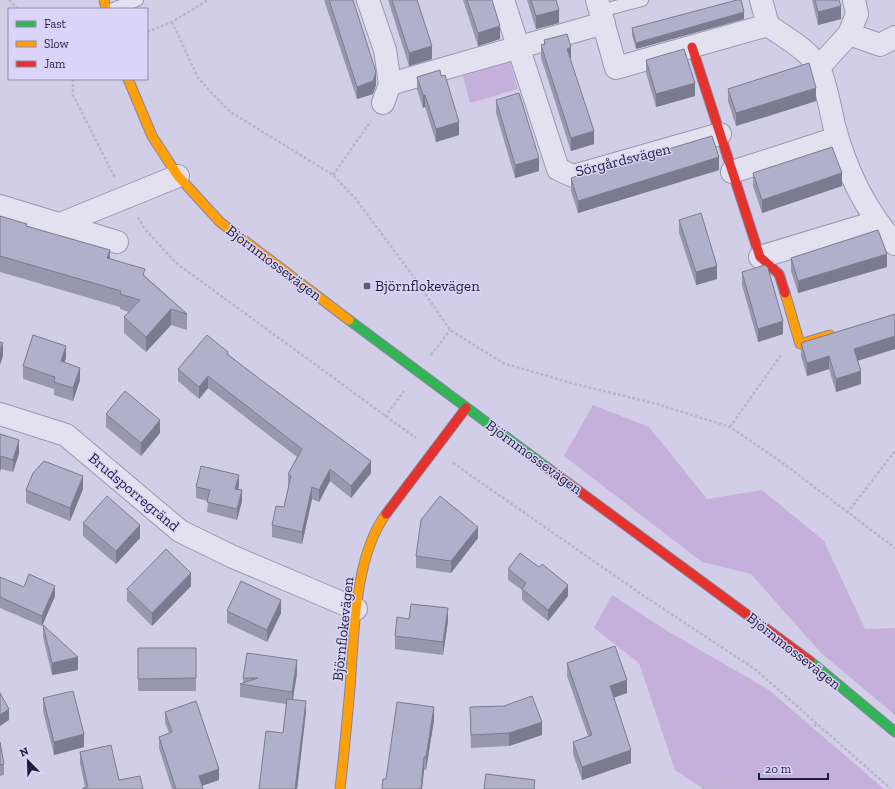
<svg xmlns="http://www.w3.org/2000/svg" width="895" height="789" viewBox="0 0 895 789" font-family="'Zilla Slab',serif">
<rect width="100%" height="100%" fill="#d2cee8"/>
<path fill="#c5afdb" d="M510 62 518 89 470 103 463 76Z
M593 405 649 427 707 499 762 490 824 541 865 629 895 628V715L821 653 751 574 702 562 564 456Z
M612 595 669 632 769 690 884 789H704L675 770 639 663 594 628Z"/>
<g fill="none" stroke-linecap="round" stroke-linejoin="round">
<defs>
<path id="lane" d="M113 9 137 0
M600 11 642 0"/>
<path id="street" d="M368 0 385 50 390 84 383 103
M503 0 558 169 573 176 720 134
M597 0 616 68 768 25 761 0
M768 25C784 37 807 49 818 66 824 75 831 112 834 125 846 170 864 208 895 244
M849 34 880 45 895 37
M819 67 849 34 857 14 854 0
M390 84 604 23
M732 172 837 138
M0 206 117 242
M60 224 178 176
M760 257 876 222
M0 414 66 435 180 531 231 556 356 609"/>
<path id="fast" d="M349 320 549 469
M810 661 895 732"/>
<path id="slow" d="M104 0 106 9
M128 79 152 136 178 176 220 222 349 320
M785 293 800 344 830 335
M340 789C344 755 347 722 350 688 354 636 354 557 386 514"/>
<path id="jam" d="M692 47 760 257 779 274 785 293
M549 469 810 661
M386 514 466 408"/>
</defs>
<use href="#lane" stroke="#9997ad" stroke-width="14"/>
<use href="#street" stroke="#9997ad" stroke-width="24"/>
<use href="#fast" stroke="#88869d" stroke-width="11"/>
<use href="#slow" stroke="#88869d" stroke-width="11"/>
<use href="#jam" stroke="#88869d" stroke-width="11"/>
<path stroke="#b8b7c8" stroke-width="2.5" stroke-dasharray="3 2" stroke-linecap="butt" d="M9 0 18 9
M172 22 198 78 229 111 333 175 355 198 413 276 450 330 503 363 571 383 657 404 730 427 780 461 895 548
M147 32 172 22 208 0
M73 79V95L115 178
M333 175 371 121
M138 217 144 228 176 263 416 438
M431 355 450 330
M385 417 404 391
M730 427 781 355
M453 463 641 594 756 670 891 789
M847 513 895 451
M702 789 712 787 751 771 771 777 817 723"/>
<use href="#lane" stroke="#e3e1ef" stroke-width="12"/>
<use href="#street" stroke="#e3e1ef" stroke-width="22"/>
<use href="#fast" stroke="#30b455" stroke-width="9"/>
<use href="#slow" stroke="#ff9f0a" stroke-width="9"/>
<use href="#jam" stroke="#e5322d" stroke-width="9"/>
</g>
<path fill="#9797af" d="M324 0H353L376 85 373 94 357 99Z
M388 0H417L432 59 409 66Z
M463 0H492L500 39 478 46Z
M527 0H556L559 23 536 29Z
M812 0H839L841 19 818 25Z
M744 19 636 49 632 35V28Z
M544 40 594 144 571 151 541 58V45L544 44Z
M646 60 695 96 656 107 646 73Z
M441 76 459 135 436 142 425 107 423 108 417 89V77Z
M728 89 816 101 736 126 728 101Z
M496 100 539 171 515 178 496 113Z
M719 170 578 213 571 191V178Z
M753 173 842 186 762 213 753 186Z
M0 216 110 258 145 276 187 314V330L171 325 146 352 124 333V317L129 312 120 309V307L0 272Z
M679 220 717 279 696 285 679 233Z
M791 258 887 267 798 293 791 271Z
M742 272 783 334 758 342 742 285Z
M801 343 858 361 861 384 836 392 829 369 807 376 801 356Z
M228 354 371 473 351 498 330 481 319 502 312 499 302 544 272 537V525L284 507 289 486H288V474L297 457 208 388 199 399 178 381V369Z
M66 358 64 363 80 380 73 401 54 395V389L23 379V366Z
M106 414 160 433 141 456 106 427Z
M0 435 19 453 13 472 1 469 0 472Z
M239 486 238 489 242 501 237 520 207 512 208 501 196 498V487Z
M83 489 70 521 26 503V490Z
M83 523 140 538 116 564 83 536Z
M478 538 451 573 416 568V556Z
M508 569 568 596 548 621 522 600V590L508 580Z
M0 577 24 587 55 596 42 626 0 608Z
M191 586 152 626 127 601V589Z
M227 611 281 613 267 642 227 623Z
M409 619 448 621 443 655 395 649V636Z
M43 625 78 670 52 675 43 637Z
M138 648H196V691H138Z
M567 663 627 693 613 697 631 763 582 780 573 754V742L588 736 567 676Z
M297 673 293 699 306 712 297 789H259L283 733 286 704 240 697V684L243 683V678Z
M43 698 84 747 54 755 43 711Z
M470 707 542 735 509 746 471 748Z
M165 712 219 780 202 785 203 789H172L159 748V737L169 733 165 723Z
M434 720 426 770H424L422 789H382L386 779Z
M0 742 4 764V775L0 776Z
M80 752 119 780 85 787 80 763Z"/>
<path fill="#7b7b8f" d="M841 6V19L818 25V12Z
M559 10V23L536 29V16Z
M744 12V19L636 49V43Z
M500 26V39L478 46V33Z
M432 46V59L409 66V53Z
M571 47V60L567 49Z
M376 72V85L373 94 357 99V87Z
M695 83V96L656 107V94Z
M816 88V101L736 126V113Z
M423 95H425V107L423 108Z
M459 122V135L436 142V129Z
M594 131V144L571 151V138Z
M719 157V170L578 213V201Z
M539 158V171L515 178V165Z
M842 173V186L762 213V200Z
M110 250V266L107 258Z
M887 254V267L798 293V281Z
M717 266V279L696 285V272Z
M171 309V325L146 352V337Z
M783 321V334L758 342V329Z
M895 336V349L854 362V349Z
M3 343V356L0 365V352Z
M66 346V358L61 374V361Z
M829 356V369L807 376V363Z
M80 368V380L73 401V388Z
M861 371V384L836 392V379Z
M208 376V388L199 399V387Z
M160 420V433L141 456V443Z
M19 440V453L13 472V460Z
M1 456V469L0 472V459Z
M371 461V473L351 498V486Z
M330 469V481L319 502V490Z
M239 475V486L235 500V489Z
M83 476V489L70 521V508Z
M312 487V499L302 544V532Z
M242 490V501L237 520V509Z
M140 525V538L116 564V551Z
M478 527V538L451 573V561Z
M191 573V586L152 626V613Z
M568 585V596L548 621V610Z
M55 586V596L42 626V616Z
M281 600V613L267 642V630Z
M448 608V621L443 655V642Z
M78 657V670L52 675V663Z
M297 660V673L292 704V692Z
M627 680V693L610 699V686Z
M306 701V712L297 789H295Z
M434 707V720L426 770V757Z
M9 709V720L0 726V715Z
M542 722V735L509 746V733Z
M84 734V747L54 755V742Z
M631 750V763L582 780V767Z
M424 757V770L422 789H421Z
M219 769V780L199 787V776Z"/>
<path fill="#b0b0cc" stroke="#7b7b8f" d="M329 0H353L376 72 373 81 357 87Z
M392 0H417L432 46 409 53Z
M467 0H492L500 26 478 33Z
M531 0H556L559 10 536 16Z
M737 0H741L744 12 636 43 632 28Z
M815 0H839L841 6 818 12Z
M567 34 571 47 567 49 594 131 571 138 541 45 545 44 544 40Z
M684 49 695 83 656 94 646 60Z
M809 63 816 88 736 113 728 89Z
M440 70 441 76 445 75 459 122 436 129 425 95H423L417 77Z
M519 93 539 158 515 165 496 100Z
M712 136 719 157 578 201 571 178Z
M832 147 842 173 762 200 753 173Z
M701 213 717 266 696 272 679 220Z
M0 216 27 224 26 226 110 250 107 258 145 269 143 275 187 314 171 309 146 337 124 317 140 300 120 294 121 291 0 256Z
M878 230 887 254 798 281 791 258Z
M765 265 768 268 783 321 758 329 742 272Z
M895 314V336L854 349 861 371 836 379 829 356 807 363 801 343Z
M33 335 66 346 61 361 80 368 73 388 54 382 55 377 23 366Z
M207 335 228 352 227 354 261 380 371 461 351 486 330 469 319 490 312 487 302 532 272 525 276 506 284 507 291 476 288 474 302 449 208 376 199 387 178 369Z
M0 342 3 343 0 352Z
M125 391 160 420 141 443 106 414Z
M0 434 19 440 13 460 1 456 0 459Z
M44 461 83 476 70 508 26 490 33 473Z
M201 466 239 475 235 489 242 490 237 509 207 502 210 490 196 487Z
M107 496 140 525 116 551 83 523Z
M440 496 478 527 451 561 416 556 421 520Z
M166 549 191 573 152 613 127 589Z
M520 553 539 567 542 564 568 585 548 610 522 589 526 583 508 569Z
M29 574 55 586 42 616 0 597V577L24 587Z
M241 581 281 600 267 630 227 611Z
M411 604 448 608 443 642 395 636 397 617 409 619Z
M43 625 78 657 52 663Z
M615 646 627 680 610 686 631 750 582 767 573 742 592 735 567 663Z
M138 648H196V678L138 679Z
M247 653 297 660 292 692 240 684 258 678H243Z
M73 691 84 734 54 742 43 698Z
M0 693 9 709 0 715Z
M532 696 542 722 509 733 471 735 470 707 504 706Z
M287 699 306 701 295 789H259L266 731 283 733Z
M196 701 219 769 199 776 203 789H176L159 737 172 732 165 712Z
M397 702 434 707 426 757H424L421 789H382L383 779H386Z
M0 742 4 764 0 765Z
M111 745 119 780 140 776 143 789H83V788L88 787 80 752Z
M486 774 535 780 534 789H484Z"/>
<rect fill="#5c5c79" stroke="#dbd4f9" stroke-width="1.5" x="363" y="282" width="8" height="8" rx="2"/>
<g text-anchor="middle" stroke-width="3" stroke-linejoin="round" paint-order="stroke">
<g font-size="15" fill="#1d1e3d" stroke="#dbd4f9">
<text transform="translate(623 160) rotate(-14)" y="5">Sörgårdsvägen</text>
<text transform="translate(274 263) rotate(37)" y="5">Björnmossevägen</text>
<text transform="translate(534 457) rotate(36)" y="5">Björnmossevägen</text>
<text transform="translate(134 492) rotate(40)" y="5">Brudsporregränd</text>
<text transform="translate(343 629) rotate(-84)" y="5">Björnflokevägen</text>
<text transform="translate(794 651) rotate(38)" y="5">Björnmossevägen</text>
</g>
<g font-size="15" fill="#1d1e3d" stroke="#dbd4f9" text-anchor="start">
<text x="375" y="291">Björnflokevägen</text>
</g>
</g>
<rect x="8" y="8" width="140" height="72" fill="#dbd4f9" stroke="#8f8bae"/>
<rect x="16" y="21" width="20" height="6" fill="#30b455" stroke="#8f8bae"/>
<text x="44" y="28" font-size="12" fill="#1d1e3d">Fast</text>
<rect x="16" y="41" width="20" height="6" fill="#ff9f0a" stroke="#8f8bae"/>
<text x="44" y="48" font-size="12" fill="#1d1e3d">Slow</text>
<rect x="16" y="61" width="20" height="6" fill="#e5322d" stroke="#8f8bae"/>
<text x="44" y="68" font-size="12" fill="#1d1e3d">Jam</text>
<g transform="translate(28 761) rotate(337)" stroke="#dbd4f9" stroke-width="3" paint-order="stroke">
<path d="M0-3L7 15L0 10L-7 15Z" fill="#1d1e3d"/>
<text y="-6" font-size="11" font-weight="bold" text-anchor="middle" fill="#1d1e3d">N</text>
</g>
<path d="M759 773v6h69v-6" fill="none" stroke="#1d1e3d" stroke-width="2"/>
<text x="765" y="773" font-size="12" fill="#1d1e3d" stroke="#dbd4f9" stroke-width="3" paint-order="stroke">20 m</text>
</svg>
